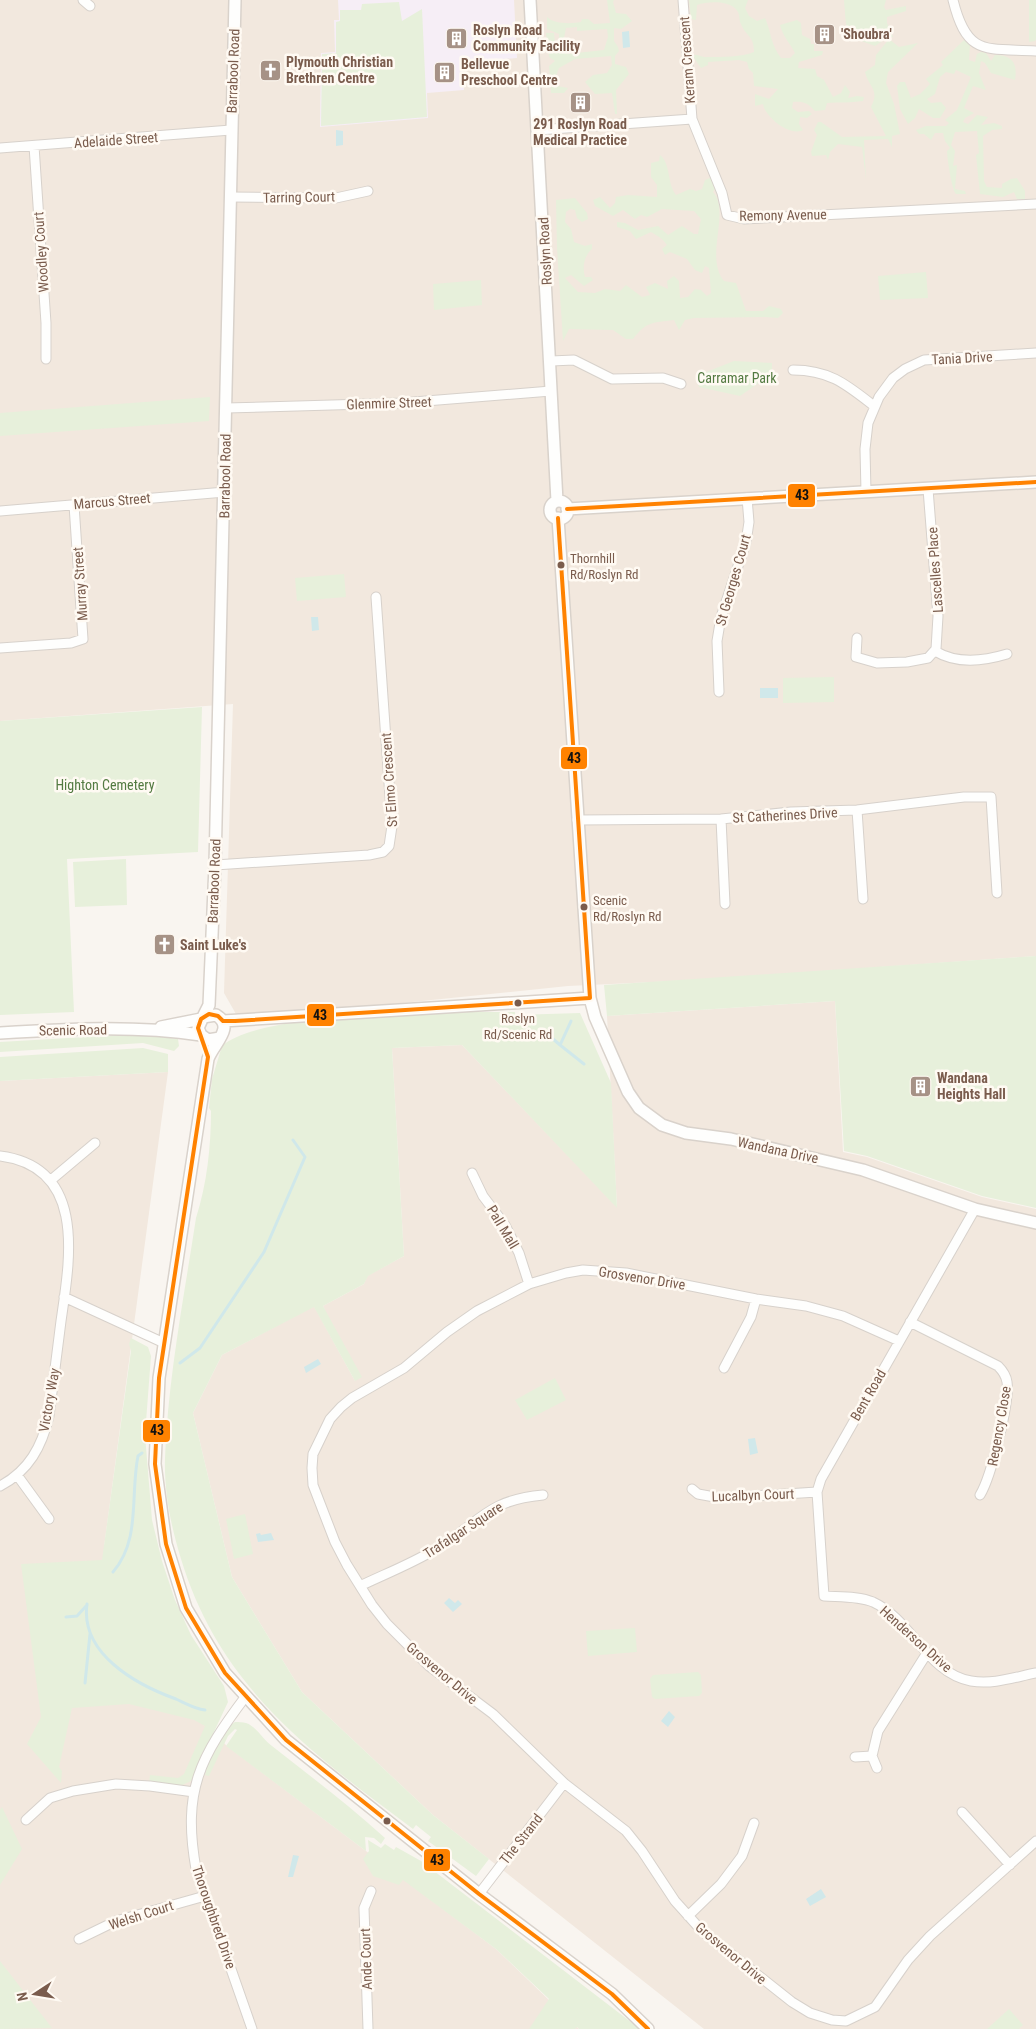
<svg xmlns="http://www.w3.org/2000/svg" width="1036" height="2029" viewBox="0 0 1036 2029" font-family="'Roboto Condensed',sans-serif">
<rect width="100%" height="100%" fill="#f9f5f0"/>
<path fill="#f2e8de" d="M0 0H1036V956L697 980 568 986 255 1018 236 1014 224 993 233 704 0 721Z
M835 1001 843 1152 867 1157 982 1197 1036 1209V2029H704L433 1815 302 1692 232 1577 193 1413 222 1355 314 1306 355 1381 323 1306 364 1284 367 1276 404 1256 392 1048 462 1045 617 1207 607 1016Z
M168 1072 104 1547 206 1726 228 1747 496 1949 579 2029H0V1081Z"/>
<path fill="#f6eef6" d="M338 0H514L517 58 462 62 464 90 427 93 428 118 320 127 321 53 335 52 334 20H339Z"/>
<path fill="#e7f0db" d="M607 0H614L613 2 616 13 626 14 632 21 621 29 614 28V41L618 47 619 51 615 56V64L626 67 629 74 616 90 617 114H615L612 93 595 94 585 82 593 75 607 73 612 65 611 56 575 59 559 68 555 78 557 86 568 88 564 93H551L549 66 555 61 549 57 546 33H554L555 43 559 46 566 45 567 54 604 50 608 37 607 29 577 31V27L566 28 563 43 559 42V34L547 29V17C554 24 570 24 581 22L582 19H588L594 24 610 23Z
M689 0H748L745 8 749 16 757 21 765 18C771 31 771 46 781 58H790L795 53C790 43 783 37 780 25L797 20 801 23 802 35 810 39 811 44H814V51H823L822 55 799 62 798 68 815 69 817 76 824 80 833 97 841 93 845 85 850 92 848 98 857 96 864 97 863 101C850 103 840 102 827 103L825 110 815 111C808 103 803 101 793 102L792 108 798 112 809 111 812 114 807 118 800 117 799 124 803 130C790 137 765 117 763 104L755 106V94L769 99 778 89 754 86 753 73 749 69 747 62 739 60 708 62V65L701 68 692 55C699 54 702 58 708 57 723 57 741 57 754 52 754 35 746 37 741 24 739 21 740 16 738 12 732 0 708 1 697 5L696 20 691 19Z
M844 0H886L884 7 886 10 906 6V11L887 17V23L893 37H888L886 31H877L881 36V42L875 46 859 40 846 25Z
M1029 0H1036V39L1035 41 1029 42Z
M399 2 402 21 422 9 427 117 321 126 322 54 336 53V22L340 21V10H361L362 4Z
M889 39 899 47 918 43 888 72 886 83 894 104 900 134 892 136V147L888 139 864 140 866 180 862 147 838 144 830 152 828 160 826 155 812 156 811 152 817 135 814 130 818 122H821L842 137 886 136 871 107C880 89 869 88 865 72L875 65 876 55Z
M964 40 970 44 969 60 975 62 977 54 981 52 986 53 991 61 995 55C1012 55 1018 63 1015 80L991 73 985 63 981 61 979 73 986 90 973 86 964 108 974 113 965 118 963 122 968 124 977 115 988 117 981 125 994 123 1002 126V129L992 130 983 136 984 181 987 187 1002 188V184L1011 179 1017 178 1025 191V199H1017L1014 192 1003 197 980 194 976 155 979 153 977 131 955 132 951 145 955 151 953 166 957 165 955 189 965 191 966 194H956C952 191 947 157 947 151L950 148 945 141 943 133H935L931 140 924 134H919L916 130 926 126H946L949 123 945 120 957 110 971 77 956 70 954 74 946 72 940 77 935 94 927 99 931 103 941 102 946 108 940 118H933L919 109 915 118 908 124 900 109 897 86 900 82H905L911 98 920 94 930 84 926 79 943 65 941 62Z
M660 155C671 164 667 184 676 195L690 189 696 191 702 189 705 180 712 177 716 187 713 192C731 212 704 257 724 281L736 283 746 311H763L769 306 781 309 783 313 778 318 765 317 694 318 685 320 679 330 674 320C652 323 647 321 633 339H626L613 330 569 329 563 341 557 248 556 200 575 198 587 213 588 219 582 222 577 218 575 210 570 209 566 212 565 222 571 229 574 242 585 246 592 244V249C584 256 582 267 585 277H591L593 280 584 286 571 275 565 278 578 292 595 293 605 289 620 291 626 285 642 297 650 295 646 287 655 283 668 289 667 281 674 276 679 281 680 298 688 297 695 289 701 290 707 296 711 293 709 268 705 266 702 273 695 270 687 259 670 252 665 255 662 249 667 245C663 239 658 236 651 232L636 239 630 231 617 227V222L625 223 638 230 658 226 668 235 682 226 694 234H698L701 219 694 211 662 209 647 217 641 215 635 219 623 210 613 216 595 206 593 200 600 197 610 208 615 203 616 197 628 195 657 197V185L651 177V163L659 161Z
M926 272 928 298 880 300 878 276Z
M481 280 482 305 434 310 433 284Z
M734 361 772 363V374L740 396 699 387 696 376Z
M210 397 209 421 0 436V413Z
M344 574 346 597 297 601 295 578Z
M834 677V702L783 703V678Z
M202 707 198 852 67 859 74 1012 0 1015V721Z
M126 859 127 905 75 907 73 862Z
M1036 956V1208L982 1196 867 1156 844 1151 835 1001 607 1016 604 985Z
M465 1012H515V1015L580 1013 611 1083 617 1208 462 1045 392 1048 404 1256 368 1276 364 1284 323 1306 362 1377 355 1381 314 1307 222 1355 193 1413 232 1577 302 1692 433 1815 489 1859 476 1876 428 1841 431 1837 416 1825 413 1829C310 1752 220 1687 181 1559 171 1526 164 1493 165 1458 168 1378 184 1297 196 1218 207 1184 211 1146 211 1111L209 1108 212 1079 222 1046C260 1013 411 1015 465 1012Z
M138 1034 178 1039 179 1046 174 1051 143 1043 0 1052V1042Z
M143 1048 168 1054V1072L0 1081V1057Z
M131 1338 148 1347 151 1356 145 1435 152 1520 162 1561 175 1600 191 1635 224 1686 228 1702 191 1781 180 1786 149 1782 150 1775 178 1778 184 1774 205 1726 194 1720 129 1704 72 1708 59 1767 62 1771 61 1783 27 1744 41 1717 21 1564 102 1560 131 1351 129 1344Z
M555 1378 566 1400 527 1420 515 1400Z
M245 1514 253 1554 234 1559 226 1519Z
M635 1628 637 1652 588 1656 586 1631Z
M698 1672 701 1675 702 1693 699 1696 655 1699 652 1697 650 1679 653 1675Z
M235 1722C239 1722 243 1722 246 1723 256 1726 263 1740 272 1746 310 1776 349 1805 385 1838L381 1844 374 1838 365 1837 366 1851 226 1746 237 1730 235 1729 228 1736 209 1776 205 1775C208 1760 220 1731 235 1722Z
M2 1807 22 1849 0 1885V1810Z
M368 1840 381 1848 385 1844 394 1850 396 1847 421 1861 640 2029H579L577 2027 575 2029H529L549 1999 496 1949 403 1880 399 1885 373 1876 363 1859 369 1851Z
M0 1961 52 2028 0 2029Z
M1009 2009 1023 2025 1019 2029H987Z"/>
<path fill="#d0e8ea" d="M629 31 630 47 623 48 622 32Z
M336 130 343 131V145L336 146Z
M311 617H318L319 630 312 631Z
M760 688H778V698H760Z
M318 1359 321 1364 306 1373 304 1367Z
M755 1438 758 1453 750 1455 748 1439Z
M260 1533 261 1535 271 1533 274 1540 258 1542 256 1534Z
M449 1598 455 1603 458 1600 462 1604 453 1612 444 1603Z
M669 1711 675 1717 668 1727 661 1721Z
M293 1855 299 1856 293 1877H288Z
M821 1889 826 1897 810 1906 806 1899Z"/>
<g fill="none" stroke-linecap="round" stroke-linejoin="round">
<path stroke="#d0e8ea" stroke-width="3" d="M571 1021 560 1045 584 1064
M552 1038 560 1045
M180 1363 200 1348 264 1252 305 1157 293 1140
M113 1572C141 1540 130 1495 138 1456L142 1453
M87 1604C80 1654 137 1685 176 1699 185 1703 195 1709 205 1710
M66 1617 77 1616 87 1605
M85 1683 90 1634"/>
<defs>
<path id="street" d="M83 0 90 6
M683 0 692 119
M953 0C967 57 986 48 1036 51
M538 130 692 119 722 193 727 215 744 219 1036 204
M34 146 46 323V359
M0 148 231 130
M230 197 336 198 368 191
M551 361 574 360 612 379 663 378 681 384
M793 370C830 370 847 385 874 406
M226 408 401 403 551 391
M866 492 865 449 868 423 879 397 893 378 905 369 924 360 1036 353
M0 511 225 492
M857 638 856 657 877 663 907 662 928 658 936 649 938 616 928 489
M0 648 71 643 83 639 74 505
M935 651C956 664 984 661 1007 654
M719 692 717 641 721 617 746 542 749 522 747 498
M857 810 863 899
M721 819 725 904
M577 820 721 819 791 812 857 810 964 797H991L997 893
M215 865 369 855 383 852 389 846 392 826 376 597
M0 1156C87 1167 70 1259 61 1321 57 1353 53 1384 49 1416 42 1446 29 1471 0 1486
M472 1173 483 1196 505 1225 519 1253 529 1284
M51 1180 95 1143
M975 1209 821 1479 817 1492 824 1596C840 1597 859 1596 873 1602 912 1620 927 1673 971 1681 993 1685 1015 1677 1036 1673
M64 1297 164 1343
M910 1322 998 1366C1003 1371 1006 1375 1007 1382 1010 1402 991 1477 980 1495
M899 1341 843 1316 806 1306 756 1299 626 1273 583 1270 566 1273 529 1284 477 1311 447 1332 404 1368 352 1398 341 1407 330 1419 313 1454 312 1468 313 1485 335 1542 347 1565 372 1605 387 1624 429 1666 493 1714 564 1783 626 1831 642 1851 675 1901 702 1931 792 2002 810 2013 832 2020 846 2021 875 2007 908 1960 930 1936 1036 1841
M724 1368 751 1317 756 1299
M17 1475 49 1519
M692 1489 698 1494 720 1498 817 1492
M360 1586C385 1574 411 1564 436 1549 480 1523 486 1500 543 1495
M246 1696C200 1757 182 1790 196 1869L252 2029
M872 1756 877 1768
M855 1757 872 1756 878 1731 927 1653
M962 1812 1010 1865
M26 1820 50 1798 73 1791 116 1784 150 1786 194 1792
M479 1894 564 1783
M688 1916 721 1884 742 1856 754 1823
M79 1939 116 1921 205 1896
M368 2029 364 1908 371 1891"/>
<path id="secondary" d="M530 0 557 501
M550 510a9 9 0 1 1 18 0a9 9 0 1 1-18 0Z
M567 509 1036 482
M558 518 590 998 595 1017 628 1092 639 1108 662 1125 686 1133 731 1139 863 1170 975 1209 1036 1223
M203 1017 209 1005 215 865 235 0
M223 1021 590 998
M161 1027 201 1019
M0 1033C67 1029 135 1025 201 1035
M220 1038 208 1040 201 1035 198 1028 203 1017 216 1015C236 1027 213 1044 208 1059L159 1378 155 1464 166 1544 186 1608 225 1673 286 1740 479 1894 612 1994 648 2029"/>
</defs>
<use href="#street" stroke="#d7d1cb" stroke-width="11"/>
<use href="#secondary" stroke="#d9d2cb" stroke-width="14"/>
<use href="#street" stroke="#fefefd" stroke-width="9"/>
<use href="#secondary" stroke="#fefefd" stroke-width="11"/>
<defs>
<path id="bus-1" d="M567 509 1036 482
M558 518 590 998
M590 998 235 1021H223L218 1016 209 1014 201 1019 198 1028 208 1057 159 1378 155 1464 166 1544 186 1608 225 1673 286 1740 479 1894 612 1994 648 2029"/>
</defs>
<use href="#bus-1" stroke="#fffaf3" stroke-width="8"/>
<use href="#bus-1" stroke="#ff8200" stroke-width="4"/>
</g>
<defs>
<symbol id="building-square" viewBox="-11 -11 22 22"><rect x="-9" y="-9" width="18" height="18" rx="4" fill="#a69286" stroke="#fffaf3"/><path d="M-4-6H4V6H1V3H-1V6H-4ZM-2.5-4.3h1.7v1.8h-1.7ZM.8-4.3h1.7v1.8H.8ZM-2.5-1h1.7V.8h-1.7ZM.8-1h1.7V.8H.8Z" fill="#fff"/></symbol>
<symbol id="church-square" viewBox="-11 -11 22 22"><rect x="-9" y="-9" width="18" height="18" rx="4" fill="#a69286" stroke="#fffaf3"/><path d="M-1.2-6h2.4v3.5h3.3v2.4h-3.3V6h-2.4V-.1h-3.3v-2.4h3.3Z" fill="#fff"/></symbol>
</defs>
<g fill-rule="evenodd">
<use href="#building-square" x="812" y="22" width="25" height="25"/>
<use href="#building-square" x="444" y="26" width="25" height="25"/>
<use href="#church-square" x="258" y="58" width="25" height="25"/>
<use href="#building-square" x="432" y="60" width="25" height="25"/>
<use href="#building-square" x="568" y="90" width="25" height="25"/>
<use href="#church-square" x="152" y="932" width="25" height="25"/>
<use href="#building-square" x="908" y="1074" width="25" height="25"/>
</g>
<g fill="#7a5c4d" stroke="#fffaf3" stroke-width="2">
<circle cx="561" cy="565" r="4.5"/>
<circle cx="584" cy="907" r="4.5"/>
<circle cx="518" cy="1003" r="4.5"/>
<circle cx="387" cy="1821" r="4.5"/>
</g>
<g text-anchor="middle" stroke-width="5" stroke-linejoin="round" paint-order="stroke">
<g font-size="13" fill="#7a5c4d" stroke="#fffaf3" text-anchor="start">
<text x="570" y="563">Thornhill<tspan x="570" dy="16">Rd/Roslyn Rd</tspan></text>
<text x="593" y="905">Scenic<tspan x="593" dy="16">Rd/Roslyn Rd</tspan></text>
<text x="518" y="1023" text-anchor="middle">Roslyn<tspan x="518" dy="16">Rd/Scenic Rd</tspan></text>
</g>
<g font-size="14" font-weight="bold" fill="#7a5c4d" stroke="#fffaf3" text-anchor="start">
<text x="473" y="35">Roslyn Road<tspan x="473" dy="16">Community Facility</tspan></text>
<text x="841" y="39">'Shoubra'</text>
<text x="286" y="67">Plymouth Christian<tspan x="286" dy="16">Brethren Centre</tspan></text>
<text x="461" y="69">Bellevue<tspan x="461" dy="16">Preschool Centre</tspan></text>
<text x="580" y="129" text-anchor="middle">291 Roslyn Road<tspan x="580" dy="16">Medical Practice</tspan></text>
<text x="180" y="950">Saint Luke's</text>
<text x="937" y="1083">Wandana<tspan x="937" dy="16">Heights Hall</tspan></text>
</g>
<g font-size="14" fill="#7a5c4d" stroke="#fffaf3">
<text transform="translate(687 60) rotate(-94)" y="5">Keram Crescent</text>
<text transform="translate(233 71) rotate(-88)" y="5">Barrabool Road</text>
<text transform="translate(116 140) rotate(-4)" y="5">Adelaide Street</text>
<text transform="translate(299 197) rotate(-1)" y="5">Tarring Court</text>
<text transform="translate(783 215) rotate(-1)" y="5">Remony Avenue</text>
<text transform="translate(545 251) rotate(-93)" y="5">Roslyn Road</text>
<text transform="translate(41 252) rotate(-94)" y="5">Woodley Court</text>
<text transform="translate(962 358) rotate(-3)" y="5">Tania Drive</text>
<text transform="translate(389 403) rotate(-2)" y="5">Glenmire Street</text>
<text transform="translate(225 476) rotate(-89)" y="5">Barrabool Road</text>
<text transform="translate(112 501) rotate(-5)" y="5">Marcus Street</text>
<text transform="translate(935 570) rotate(-94)" y="5">Lascelles Place</text>
<text transform="translate(733 580) rotate(-74)" y="5">St Georges Court</text>
<text transform="translate(80 584) rotate(-94)" y="5">Murray Street</text>
<text transform="translate(389 780) rotate(-94)" y="5">St Elmo Crescent</text>
<text transform="translate(785 815) rotate(-3)" y="5">St Catherines Drive</text>
<text transform="translate(214 881) rotate(-88)" y="5">Barrabool Road</text>
<text transform="translate(73 1030) rotate(-1)" y="5">Scenic Road</text>
<text transform="translate(778 1150) rotate(12)" y="5">Wandana Drive</text>
<text transform="translate(503 1227) rotate(59)" y="5">Pall Mall</text>
<text transform="translate(642 1278) rotate(9)" y="5">Grosvenor Drive</text>
<text transform="translate(868 1395) rotate(-60)" y="5">Bent Road</text>
<text transform="translate(49 1400) rotate(-80)" y="5">Victory Way</text>
<text transform="translate(999 1426) rotate(-80)" y="5">Regency Close</text>
<text transform="translate(753 1495) rotate(-2)" y="5">Lucalbyn Court</text>
<text transform="translate(463 1530) rotate(-33)" y="5">Trafalgar Square</text>
<text transform="translate(916 1639) rotate(42)" y="5">Henderson Drive</text>
<text transform="translate(442 1673) rotate(40)" y="5">Grosvenor Drive</text>
<text transform="translate(521 1839) rotate(-52)" y="5">The Strand</text>
<text transform="translate(141 1915) rotate(-18)" y="5">Welsh Court</text>
<text transform="translate(214 1917) rotate(71)" y="5">Thoroughbred Drive</text>
<text transform="translate(731 1953) rotate(40)" y="5">Grosvenor Drive</text>
<text transform="translate(366 1959) rotate(-92)" y="5">Ande Court</text>
</g>
<g font-size="14" fill="#537a41" stroke="#fffaf3">
<text x="737" y="383">Carramar Park</text>
<text x="105" y="790">Highton Cemetery</text>
</g>
</g>
<g stroke="#fffaf3" stroke-width="2">
<rect x="787" y="483" width="29" height="25" rx="5" fill="#ff8200"/>
<rect x="560" y="746" width="28" height="24" rx="5" fill="#ff8200"/>
<rect x="306" y="1003" width="29" height="24" rx="5" fill="#ff8200"/>
<rect x="142" y="1419" width="29" height="24" rx="5" fill="#ff8200"/>
<rect x="423" y="1848" width="28" height="24" rx="5" fill="#ff8200"/>
</g>
<g font-size="14" text-anchor="middle" font-weight="bold" fill="#111">
<text x="802" y="500">43</text>
<text x="574" y="763">43</text>
<text x="320" y="1020">43</text>
<text x="157" y="1435">43</text>
<text x="437" y="1865">43</text>
</g>
<g transform="translate(35 1994) rotate(258)" stroke="#fffaf3" stroke-width="4" paint-order="stroke">
<path d="M0-4L9 19L0 12L-9 19Z" fill="#7a5c4d"/>
<text y="-8" font-size="14" font-weight="bold" text-anchor="middle" fill="#7a5c4d">N</text>
</g>
</svg>
